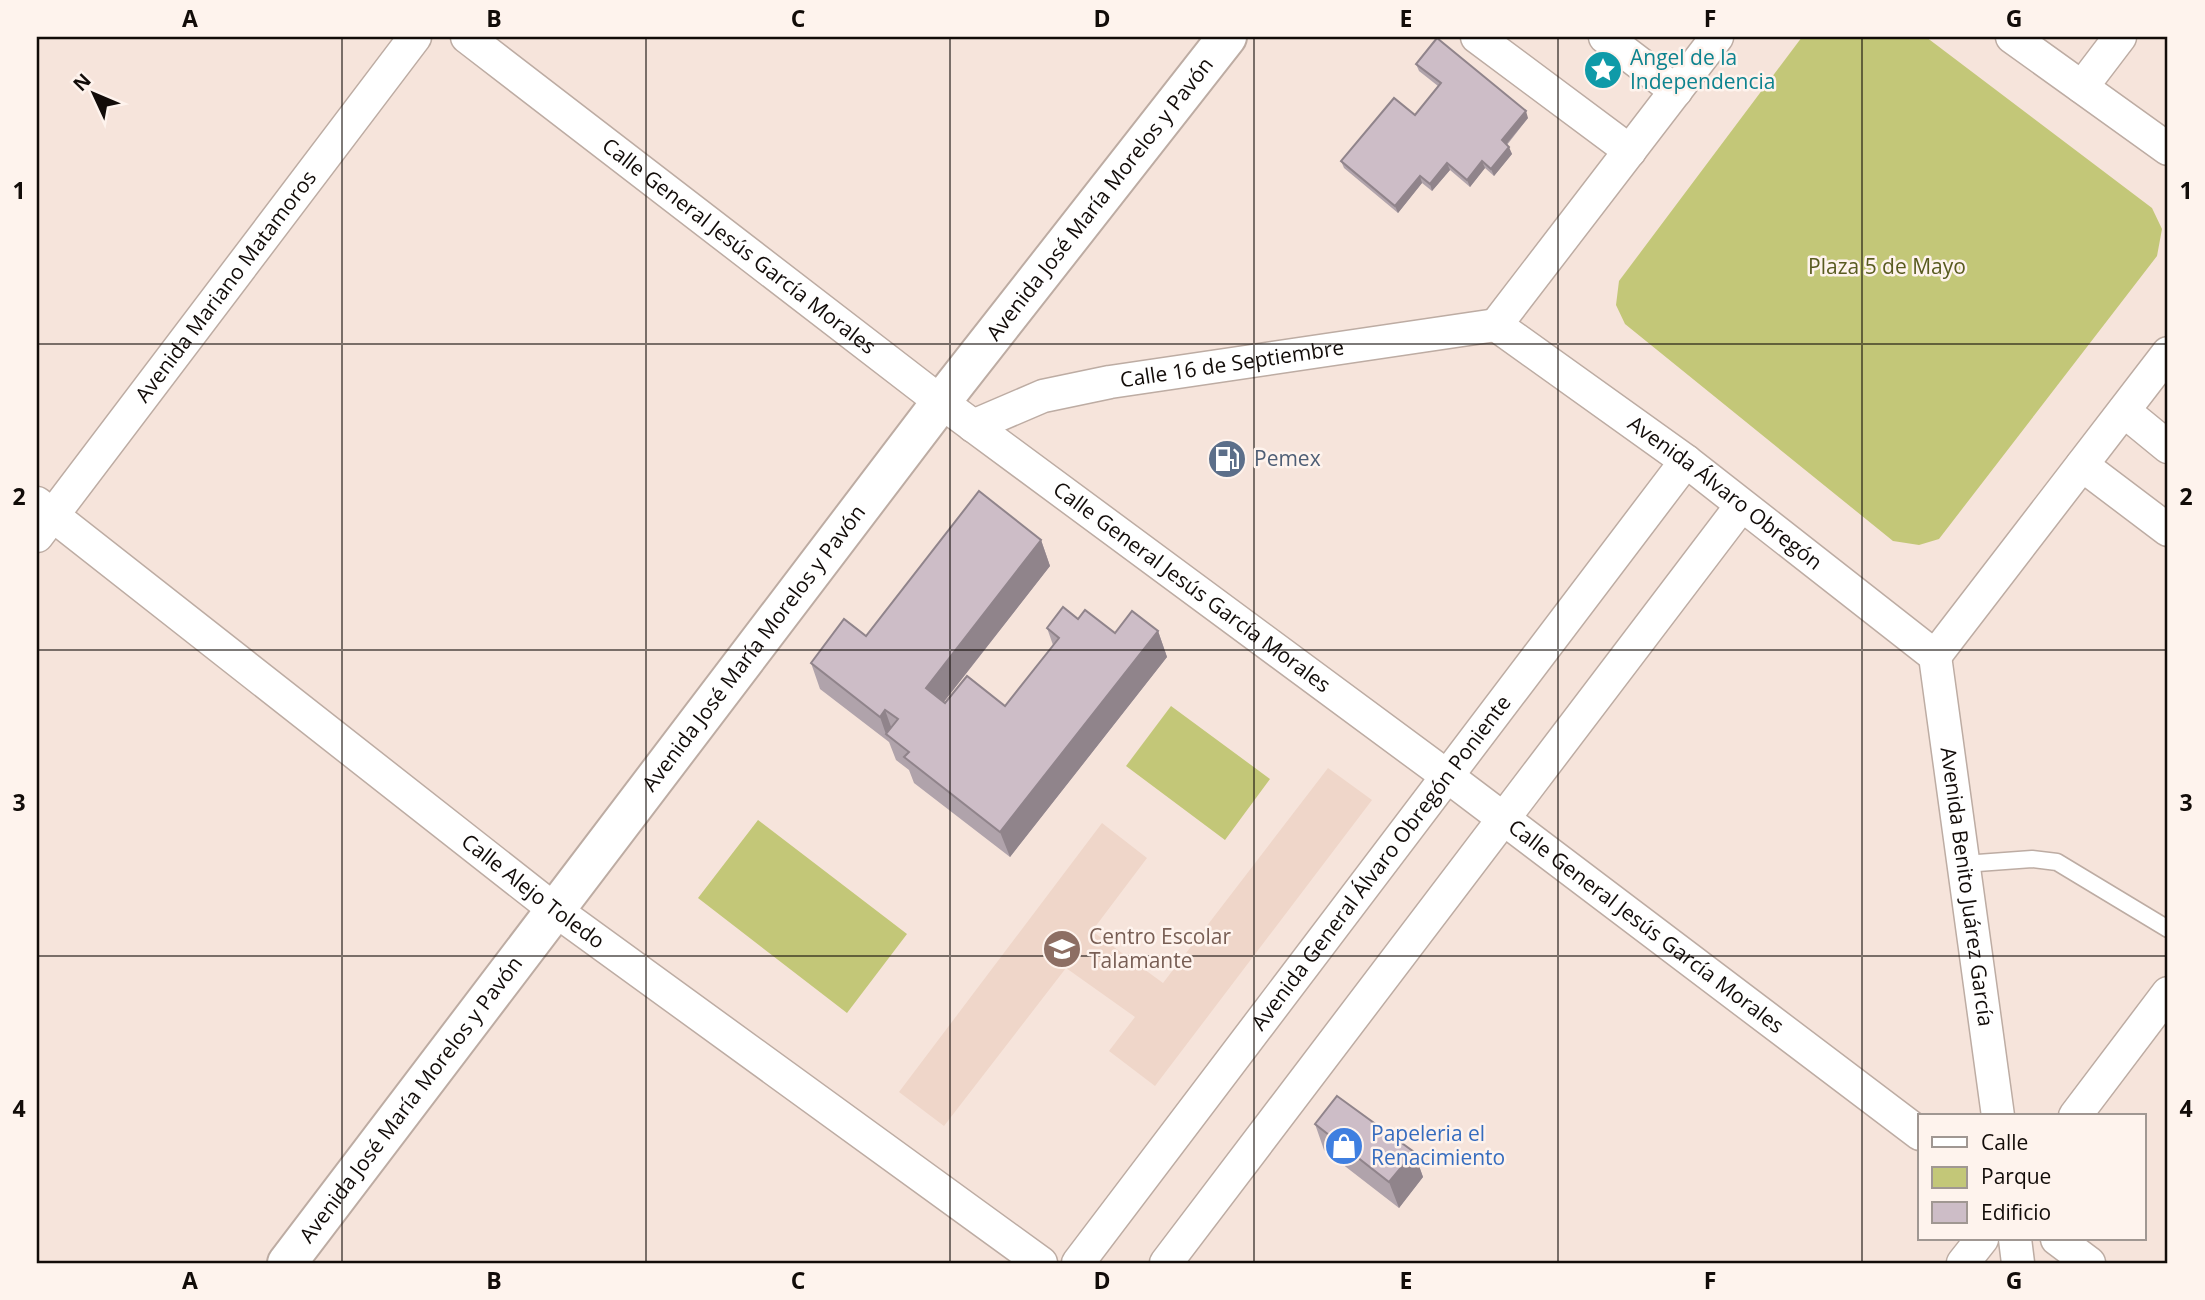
<svg xmlns="http://www.w3.org/2000/svg" width="2205" height="1300" viewBox="0 0 2205 1300" font-family="'Open Sans',sans-serif">
<rect width="100%" height="100%" fill="#f6e4db"/>
<path fill="#efd6c9" d="M1328 768 1372 800 1155 1086 1109 1051 1135 1017 1066 968 944 1126 899 1092 1102 823 1147 858 1092 931 1163 983Z"/>
<path fill="#c3c778" d="M1802 37H1926L2152 208 2162 229 2157 256 1939 539 1919 545 1893 541 1625 324 1616 305 1619 281Z
M1171 706 1270 779 1225 840 1126 766Z
M758 820 907 934 847 1013 698 898Z"/>
<g fill="none" stroke-linecap="round" stroke-linejoin="round">
<defs>
<path id="service" d="M1964 864 2032 859 2057 862 2168 929"/>
<g id="minor">
<path id="s1" d="M467 37 941 402 1447 776 1920 1134"/>
<path d="M1477 37 1630 151"/>
<path d="M1605 37 1676 91"/>
<path d="M2012 37 2168 149"/>
<path d="M2082 87 2120 37"/>
<path id="s2" d="M1496 325 1686 461 1935 656"/>
<path d="M1496 325 1717 37"/>
<path d="M2124 411 2168 447"/>
<path id="s3" d="M973 426 1043 396 1110 382 1496 325"/>
<path d="M2082 465 2168 530"/>
<path id="s4" d="M37 503 555 910 1041 1263"/>
<path id="s5" d="M37 536 415 37"/>
<path id="s6" d="M1935 656 1998 1116"/>
<path d="M1935 656 2168 353"/>
<path d="M2075 1116 2168 993"/>
<path d="M2015 1239 2018 1263"/>
<path d="M2057 1239 2089 1263"/>
<path id="s7" d="M1078 1263 1686 461"/>
<path d="M1166 1263 1741 506"/>
<path d="M1963 1263 1982 1239"/>
</g>
<g id="secondary">
<path id="s8" d="M287 1263 941 402 1227 37"/>
</g>
</defs>
<use href="#service" stroke="#bdaca3" stroke-width="19"/>
<use href="#minor" stroke="#bdaca3" stroke-width="35"/>
<use href="#secondary" stroke="#bdaca3" stroke-width="42"/>
<use href="#service" stroke="#fff" stroke-width="16"/>
<use href="#minor" stroke="#fff" stroke-width="32"/>
<use href="#secondary" stroke="#fff" stroke-width="38"/>
</g>
<path fill="#b0a3ab" d="M1416 64 1528 118 1507 145 1512 154 1494 176 1485 168 1470 187 1450 170 1432 191 1422 183 1398 213 1344 168 1341 161 1415 115 1438 86 1419 71Z
M1041 540 1050 566 944 702 945 703 1005 706 1053 645 1047 628 1078 619 1115 633 1158 631 1167 657 1010 857 914 783 909 770 896 760 889 742 820 689 811 663 866 636Z
M1315 1124 1414 1152 1423 1177 1399 1208 1324 1150Z"/>
<path fill="#90848b" d="M1526 111 1528 118 1504 147 1502 140Z
M1509 147 1512 154 1494 176 1491 169Z
M1482 161 1485 168 1470 187 1467 180Z
M1447 163 1450 170 1432 191 1430 184Z
M1420 176 1422 183 1398 213 1395 206Z
M1041 540 1050 566 935 713 926 688Z
M1158 631 1167 657 1010 857 1000 832Z
M885 710 894 735 886 734 889 743 880 717Z
M1414 1152 1423 1177 1399 1208 1389 1182Z"/>
<path fill="#cdbdc7" stroke="#90848b" stroke-width="2" d="M1437 38 1526 111 1502 140 1509 147 1491 169 1482 161 1467 180 1447 163 1430 184 1420 176 1395 206 1341 161 1394 98 1415 115 1441 83 1416 64Z
M979 491 1041 540 926 688 945 703 967 676 1005 706 1059 638 1047 628 1063 607 1078 619 1085 610 1115 633 1132 611 1158 631 1000 832 904 757 909 752 886 734 898 719 885 710 880 717 811 663 844 619 866 636Z
M1337 1096 1414 1152 1389 1182 1315 1124Z"/>
<path fill="none" stroke="#120c09" stroke-width="2" stroke-opacity="0.55" d="M342 37V1263M646 37V1263M950 37V1263M1254 37V1263M1558 37V1263M1862 37V1263M37 344H2168M37 650H2168M37 956H2168"/>
<defs>
<symbol id="sight-disc" viewBox="-11 -11 22 22"><circle r="9.5" fill="#0f9aa8" stroke="#fef3ed"/><path d="M0-6L1.8-2.2L6-1.7L2.9 1.2L3.7 5.4L0 3.3L-3.7 5.4L-2.9 1.2L-6-1.7L-1.8-2.2Z" fill="#fff"/></symbol>
<symbol id="fuel-disc" viewBox="-11 -11 22 22"><circle r="9.5" fill="#5c6f8a" stroke="#fef3ed"/><path d="M-5.5-6h7V0h2V4h1.3V-2.5L3-4.5l.8-.8L6-3V5H2.5V1h-1V6h-7ZM-4.2-4.7v3.2H.2V-4.7Z" fill="#fff"/></symbol>
<symbol id="school-disc" viewBox="-11 -11 22 22"><circle r="9.5" fill="#8d6e63" stroke="#fef3ed"/><path d="M0-5L7-2L0 1L-7-2ZM-4 1L0 2.5L4 1V4Q0 6-4 4Z" fill="#fff"/></symbol>
<symbol id="shop-disc" viewBox="-11 -11 22 22"><circle r="9.5" fill="#3f7fe0" stroke="#fef3ed"/><path d="M-5-2.5h2.3a2.7 3.5 0 0 1 5.4 0H5L5.5 6h-11ZM-1.5-2.5h3a1.5 2.3 0 0 0-3 0Z" fill="#fff"/></symbol>
</defs>
<g fill-rule="evenodd">
<use href="#sight-disc" x="1581" y="48" width="44" height="44"/>
<use href="#fuel-disc" x="1205" y="437" width="44" height="44"/>
<use href="#school-disc" x="1040" y="927" width="44" height="44"/>
<use href="#shop-disc" x="1322" y="1124" width="44" height="44"/>
</g>
<g text-anchor="middle" stroke-width="5" stroke-linejoin="round" paint-order="stroke">
<g font-size="21" fill="#0d838f" stroke="#fef3ed" text-anchor="start">
<text x="1630" y="65">Angel de la<tspan x="1630" dy="24">Independencia</tspan></text>
</g>
<g font-size="21" fill="#120c09" stroke="#fef3ed">
<text dy="7" stroke="none"><textPath href="#s8" startOffset="1339">Avenida José María Morelos y Pavón</textPath></text>
<text dy="7" stroke="none"><textPath href="#s1" startOffset="343">Calle General Jesús García Morales</textPath></text>
<text dy="7" stroke="none"><textPath href="#s5" startOffset="313">Avenida Mariano Matamoros</textPath></text>
<text dy="7" stroke="none"><textPath href="#s3" startOffset="268">Calle 16 de Septiembre</textPath></text>
<text dy="7" stroke="none"><textPath href="#s2" startOffset="284">Avenida Álvaro Obregón</textPath></text>
<text dy="7" stroke="none"><textPath href="#s1" startOffset="910">Calle General Jesús García Morales</textPath></text>
<text dy="7" stroke="none"><textPath href="#s8" startOffset="772">Avenida José María Morelos y Pavón</textPath></text>
<text dy="7" stroke="none"><textPath href="#s7" startOffset="502">Avenida General Álvaro Obregón Poniente</textPath></text>
<text dy="7" stroke="none"><textPath href="#s6" startOffset="233">Avenida Benito Juárez García</textPath></text>
<text dy="7" stroke="none"><textPath href="#s4" startOffset="630">Calle Alejo Toledo</textPath></text>
<text dy="7" stroke="none"><textPath href="#s1" startOffset="1477">Calle General Jesús García Morales</textPath></text>
<text dy="7" stroke="none"><textPath href="#s8" startOffset="205">Avenida José María Morelos y Pavón</textPath></text>
</g>
<g font-size="21" fill="#595b20" stroke="#fef3ed">
<text x="1887" y="274">Plaza 5 de Mayo</text>
</g>
<g font-size="21" fill="#4e5e75" stroke="#fef3ed" text-anchor="start">
<text x="1254" y="466">Pemex</text>
</g>
<g font-size="21" fill="#785e54" stroke="#fef3ed" text-anchor="start">
<text x="1089" y="944">Centro Escolar<tspan x="1089" dy="24">Talamante</tspan></text>
</g>
<g font-size="21" fill="#366cbe" stroke="#fef3ed" text-anchor="start">
<text x="1371" y="1141">Papeleria el<tspan x="1371" dy="24">Renacimiento</tspan></text>
</g>
</g>
<rect width="2205" height="1300" fill="none" stroke="#fef3ed" stroke-width="77"/>
<rect x="1918" y="1114" width="228" height="126" fill="#fef3ed" stroke="#a09792" stroke-width="2"/>
<rect x="1932" y="1137" width="35" height="10" fill="#ffffff" stroke="#a09792" stroke-width="2"/>
<text x="1981" y="1150" font-size="21" fill="#120c09">Calle</text>
<rect x="1932" y="1167" width="35" height="21" fill="#c3c778" stroke="#a09792" stroke-width="2"/>
<text x="1981" y="1184" font-size="21" fill="#120c09">Parque</text>
<rect x="1932" y="1202" width="35" height="21" fill="#cdbdc7" stroke="#a09792" stroke-width="2"/>
<text x="1981" y="1220" font-size="21" fill="#120c09">Edificio</text>
<g transform="translate(94 94) rotate(314)" stroke="#fef3ed" stroke-width="5" paint-order="stroke">
<path d="M0-5L12 26L0 18L-12 26Z" fill="#120c09"/>
<text y="-10" font-size="19" font-weight="bold" text-anchor="middle" fill="#120c09">N</text>
</g>
<rect x="38" y="38" width="2128" height="1224" fill="none" stroke="#120c09" stroke-width="2.5"/>
<g font-size="23" text-anchor="middle" font-weight="bold" fill="#120c09">
<text x="190" y="27">A</text>
<text x="494" y="27">B</text>
<text x="798" y="27">C</text>
<text x="1102" y="27">D</text>
<text x="1406" y="27">E</text>
<text x="1710" y="27">F</text>
<text x="2014" y="27">G</text>
<text x="19" y="199">1</text>
<text x="2186" y="199">1</text>
<text x="19" y="505">2</text>
<text x="2186" y="505">2</text>
<text x="19" y="811">3</text>
<text x="2186" y="811">3</text>
<text x="19" y="1117">4</text>
<text x="2186" y="1117">4</text>
<text x="190" y="1289">A</text>
<text x="494" y="1289">B</text>
<text x="798" y="1289">C</text>
<text x="1102" y="1289">D</text>
<text x="1406" y="1289">E</text>
<text x="1710" y="1289">F</text>
<text x="2014" y="1289">G</text>
</g>
</svg>
